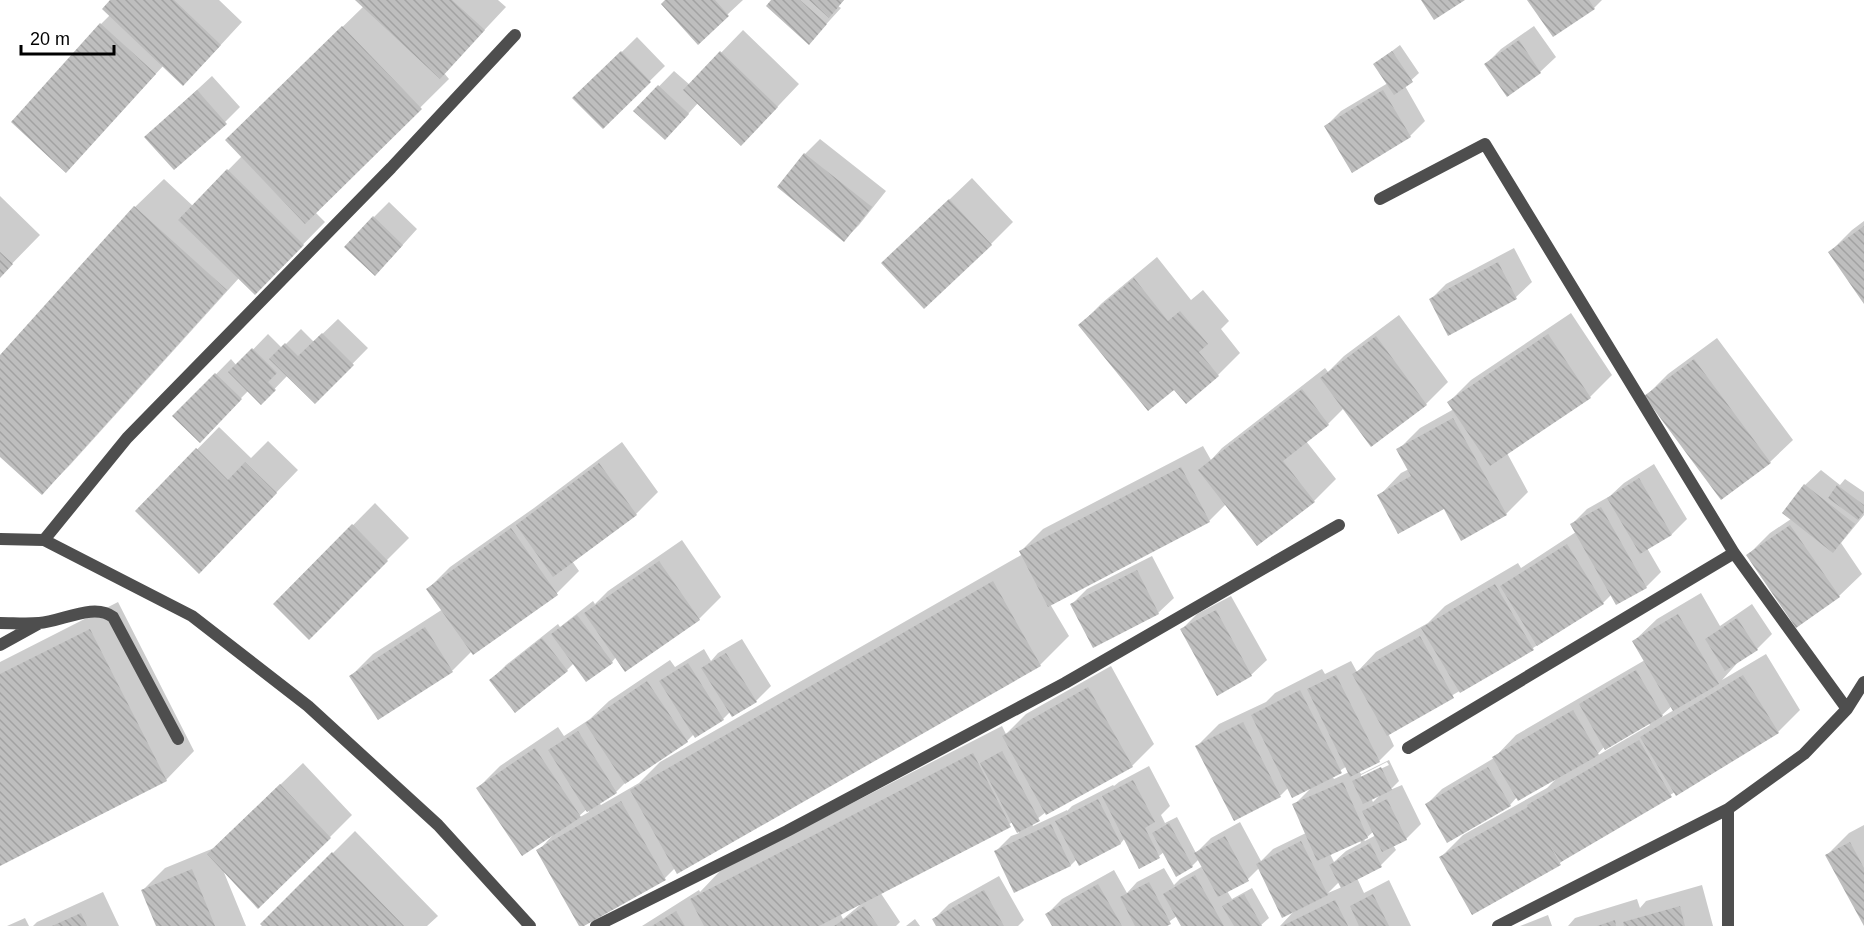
<svg xmlns="http://www.w3.org/2000/svg" width="1864" height="926" viewBox="0 0 1864 926" font-family="Arial,sans-serif">
<defs>
<pattern id="building-back-hatch" width="6" height="6" patternUnits="userSpaceOnUse" patternTransform="scale(1.5)"><rect width="6" height="6" fill="#bebebe"/><path d="M-1 5l2 2M0 0l6 6M5-1l2 2" fill="none" stroke="#a2a2a2"/></pattern>
</defs>
<rect width="100%" height="100%" fill="#fff"/>
<path fill="#0003" fill-rule="evenodd" d="M112 0H219L242 22 205 62 164 65 66 171 101 24 110 15Z
M357 0H498L506 7 444 73 449 79 315 212 325 222 277 271 239 278 70 465 42 493 0 455V357L135 207 164 179 193 206 242 156 255 112 364 6Z
M667 0H743L698 42Z
M773 0H844L838 6 841 8 809 43Z
M1529 0H1602L1594 8Z
M1534 26 1556 57 1540 72 1508 95 1486 64 1501 49Z
M743 30 799 84 763 122 698 103 680 123 635 111 674 71 690 85Z
M637 37 665 66 603 127 575 98Z
M1400 45 1419 73 1405 86 1425 121 1410 136 1352 171 1326 126 1341 111 1388 83 1375 64Z
M212 76 240 107 225 122 146 137Z
M820 139 886 191 859 225 844 240 779 187 805 154Z
M972 178 1013 222 991 244 906 241Z
M0 196 40 235 0 276Z
M389 202 417 229 390 259 374 217Z
M1864 221V301L1830 252 1852 230Z
M1514 248 1532 282 1516 297 1449 334 1431 299 1446 284Z
M1157 257 1191 300 1203 290 1229 321 1221 329 1240 353 1218 375 1174 388 1080 325 1102 303Z
M1571 313 1612 375 1590 397 1507 453 1528 492 1506 514 1444 507 1379 496 1401 473 1409 469 1398 450 1420 428 1454 409 1449 402 1471 380Z
M1399 315 1448 382 1426 404 1344 408 1328 424 1306 441 1336 479 1314 501 1226 504 1209 521 1050 604 1069 636 1040 665 678 872 675 868 665 878 581 926 538 851 553 835 478 788 500 766 558 727 564 736 590 719 609 701 670 660 675 667 704 649 711 661 718 653 742 639 771 686 756 701 730 712 723 719 696 736 694 734 687 741 629 779 616 792 599 803 601 805 639 783 660 762 1023 554 1021 551 1043 529 1203 446 1211 460 1222 448 1325 368 1328 372 1344 356ZM587 809 589 812 580 817 579 816Z
M338 319 368 348 315 402 288 375 261 403 249 390 200 440 175 416 231 359 237 366 268 334 282 348 301 329 314 342Z
M1717 338 1793 440 1770 462 1721 498 1646 396 1668 374Z
M219 427 251 458 268 441 298 470 221 550 137 511Z
M622 442 658 492 636 514 572 561 579 571 557 593 474 653 472 651 453 670 378 718 351 676 373 654 443 609 428 589 450 567 534 508Z
M1654 464 1687 519 1672 534 1647 548 1661 572 1646 587 1611 595 1603 603 1533 648 1388 733 1394 746 1379 761 1359 771 1361 774 1389 760 1399 781 1390 790 1402 785 1421 824 1406 839 1393 845 1396 850 1381 865 1357 878 1364 893 1389 880 1411 926H1280L1296 909 1259 868 1248 879 1227 891 1232 899 1252 888 1269 918 1260 926H1182L1177 916 1163 926H1054L1047 914 1062 899 1114 870 1127 893 1137 882 1164 868 1174 885 1180 879 1203 866 1199 859 1192 866 1164 852 1159 856 1125 838 1121 843 1080 864 1077 859 1071 865 1015 891 996 851 1011 836 1019 833 1013 822 880 892 900 922 896 926H642L699 890 700 892 720 871 1002 726 1006 734 1026 714 1111 666 1154 744 1132 766 1046 812 1032 823 1033 826 1067 810V811L1072 806 1113 785 1114 786 1119 782 1149 766 1170 806 1161 815 1165 823 1177 817 1196 853 1211 838 1240 822 1261 861 1273 849 1306 833 1294 805 1311 788 1289 787 1281 795 1235 819 1197 746 1219 724 1266 702 1275 693 1322 669 1325 674 1351 661 1357 672 1376 652 1428 623 1445 606 1518 563 1521 568 1576 532 1572 524 1587 509 1610 496 1624 483ZM1387 762 1389 765 1361 778V775ZM1347 766 1349 772 1334 779 1332 776ZM1381 794 1373 802 1371 798ZM1374 831 1376 835 1365 841 1364 840ZM1360 840 1361 843 1346 851 1334 862 1330 854ZM1339 882 1342 887 1328 893ZM859 903 860 905 843 919 840 913Z
M1821 470 1840 485 1845 479 1864 492V515L1841 543 1862 574 1839 596 1797 626 1748 555 1770 533 1791 519 1784 513 1805 485Z
M375 503 409 538 309 638 275 604Z
M682 540 721 597 699 619 616 657 612 662 574 663 567 670 491 680 506 665 558 624 560 627 593 601 595 604 608 591Z
M1152 556 1174 598 1158 613 1093 646 1072 604 1087 589Z
M1701 593 1720 626 1752 604 1772 634 1757 649 1740 660 1722 680 1766 654 1800 710 1778 732 1675 792 1565 858 1560 863 1441 857 1463 835 1547 788 1556 779 1517 797 1510 805 1427 804 1442 789 1494 758 1516 735 1645 660 1634 641 1657 619ZM1672 706 1674 710 1662 717 1661 716ZM1649 723 1650 725 1595 757 1605 746Z
M1231 596 1267 660 1251 675 1182 629 1197 614Z
M118 602 194 751 166 780 0 864V662Z
M303 763 352 815 330 837 223 870 246 926H157L143 890 165 868 214 848Z
M1864 825V923L1827 855 1849 833Z
M355 831 438 916 427 926H264L262 924Z
M999 876 1024 920 1018 926H938L934 919 949 904Z
M1702 885 1713 926H1568L1575 918 1637 899 1640 908 1646 901Z
M103 892 119 926H33L37 922Z
M1548 915 1552 926H1520Z
M25 918 29 926H7Z
M915 919 920 926H906Z"/>
<path fill="url(#building-back-hatch)" d="M110 0H174L221 45 183 86 102 9Z
M355 0H452L485 30 440 79Z
M665 0H715L729 16 698 45 661 4Z
M771 0H800L827 24 809 45 766 6Z
M809 0H844L829 18Z
M1421 0H1465L1434 20Z
M1527 0H1589L1595 9 1553 37Z
M100 23 156 74 66 173 11 122Z
M342 26 422 109 305 224 225 140Z
M1519 40 1541 73 1507 97 1484 64Z
M621 51 651 82 603 129 572 98Z
M720 51 778 107 741 146 683 90Z
M1392 51 1413 82 1394 95 1373 64Z
M658 85 689 114 665 140 633 111Z
M197 90 227 124 174 170 144 137Z
M1383 90 1411 137 1352 173 1324 126Z
M804 153 872 207 844 242 777 187Z
M227 169 304 245 255 295 178 220Z
M949 199 992 245 924 309 881 263Z
M134 206 227 290 42 495 0 457V355Z
M373 216 403 245 375 276 344 247Z
M1864 226V304L1828 252Z
M0 252 13 264 0 278Z
M1498 262 1517 299 1448 336 1429 299Z
M1134 278 1168 321 1180 311 1208 344 1199 352 1219 376 1186 404 1174 390 1148 411 1078 325Z
M322 333 354 365 315 404 269 359 285 343 298 356Z
M1548 334 1591 398 1490 466 1447 402Z
M1376 336 1427 405 1371 447 1320 378Z
M252 348 277 373 268 382 276 390 261 405 228 372Z
M1694 359 1771 463 1721 500 1644 396Z
M215 373 242 399 200 443 172 416Z
M1302 389 1329 425 1283 461 1315 502 1257 546 1198 470Z
M1453 418 1507 515 1461 541 1444 509 1398 534 1377 495 1411 476 1396 449Z
M196 448 228 480 245 462 277 493 199 574 135 511Z
M599 463 637 515 553 577 516 525Z
M1181 467 1210 522 1048 607 1019 551Z
M1639 478 1672 535 1640 554 1607 498Z
M1804 484 1855 524 1833 553 1782 513Z
M1837 485 1864 505V512L1858 520 1828 498Z
M1601 507 1647 588 1616 605 1570 524Z
M352 524 388 561 309 640 273 604Z
M1790 525 1840 597 1796 628 1746 555Z
M511 528 558 595 473 655 426 589Z
M1567 544 1604 604 1537 646 1500 586Z
M659 561 700 620 625 672 584 613Z
M1137 570 1159 614 1093 648 1070 604Z
M993 581 1041 666 677 874 630 790Z
M1495 584 1534 650 1460 693 1421 628Z
M1216 610 1252 676 1217 696 1180 629Z
M1678 614 1719 684 1673 711 1632 641Z
M577 615 613 663 586 682 551 634Z
M1737 618 1758 650 1725 671 1705 639Z
M425 627 453 672 378 720 349 676Z
M90 629 167 781 0 866V674Z
M1420 636 1454 698 1387 736 1352 674Z
M542 638 568 671 515 713 489 680Z
M726 653 757 702 732 717 701 668Z
M688 663 724 720 695 738 659 681Z
M1636 670 1663 716 1605 750 1579 704Z
M1336 675 1380 762 1350 777 1307 689Z
M1743 675 1779 733 1676 796 1640 737Z
M647 681 688 742 625 784 585 723Z
M1088 687 1133 767 1046 815 1002 736Z
M1300 690 1342 773 1292 798 1251 715Z
M1573 710 1599 755 1518 801 1492 757Z
M1243 722 1281 797 1234 821 1195 746Z
M578 731 617 793 587 812 548 750Z
M1639 740 1672 797 1561 862 1549 844 1561 865 1472 915 1439 857 1528 807 1527 805Z
M535 748 581 817 522 856 476 788Z
M1002 751 1040 821 1017 833 980 763Z
M973 753 1011 827 819 926H704L690 899Z
M1381 767 1392 790 1363 804 1352 781Z
M1488 767 1511 806 1447 843 1425 804Z
M1133 780 1155 822 1145 828 1160 858 1139 869 1102 796Z
M1343 782 1368 838 1317 861 1292 804Z
M280 784 331 838 258 909 207 854Z
M1098 799 1121 844 1079 866 1055 821Z
M1387 799 1407 840 1382 852 1362 811Z
M621 801 666 880 584 926H579L536 850Z
M1169 823 1193 867 1176 877 1152 833Z
M1051 824 1071 866 1014 893 994 851Z
M1225 836 1249 881 1218 897 1194 853Z
M1301 841 1328 895 1282 918 1256 864Z
M1850 842 1864 868V926L1825 855Z
M1370 843 1382 867 1341 888 1329 865Z
M332 852 404 926H262L260 924Z
M192 869 215 926H156L141 890Z
M1195 875 1224 926H1181L1163 894Z
M1149 882 1171 924 1167 926H1135L1120 897Z
M1098 884 1122 926H1052L1045 914Z
M984 890 1004 926H936L932 919Z
M1244 894 1262 926H1234L1222 906Z
M1373 894 1389 926H1359L1350 906Z
M1335 900 1348 926H1282Z
M864 906 878 926H834Z
M1680 906 1685 926H1624L1623 922Z
M676 911 685 926H652Z
M81 913 87 926H52Z
M1615 920 1616 926H1597Z"/>
<g fill="none" stroke-linecap="round" stroke-linejoin="round">
<path stroke="#4e4e4e" stroke-width="12" d="M0 623C13 623 26 624 39 623 61 622 94 602 113 617L178 739
M0 645 38 624"/>
<path stroke="#4e4e4e" stroke-width="12" d="M1380 199 1485 144 1734 553 1847 709
M0 539 44 540 192 616 308 706 438 825 530 926
M44 540 127 438 391 168 515 35
M1408 748 1734 553
M1728 809V926
M596 926 787 831 1065 683 1339 525
M1498 926 1728 809 1804 754 1847 709 1864 682"/>
</g>
<path d="M21 45v9h93v-9" fill="none" stroke="#000000" stroke-width="3"/>
<text x="30" y="45" font-size="18" fill="#000000" stroke="#ffffff" stroke-width="4.5" paint-order="stroke">20 m</text>
</svg>
